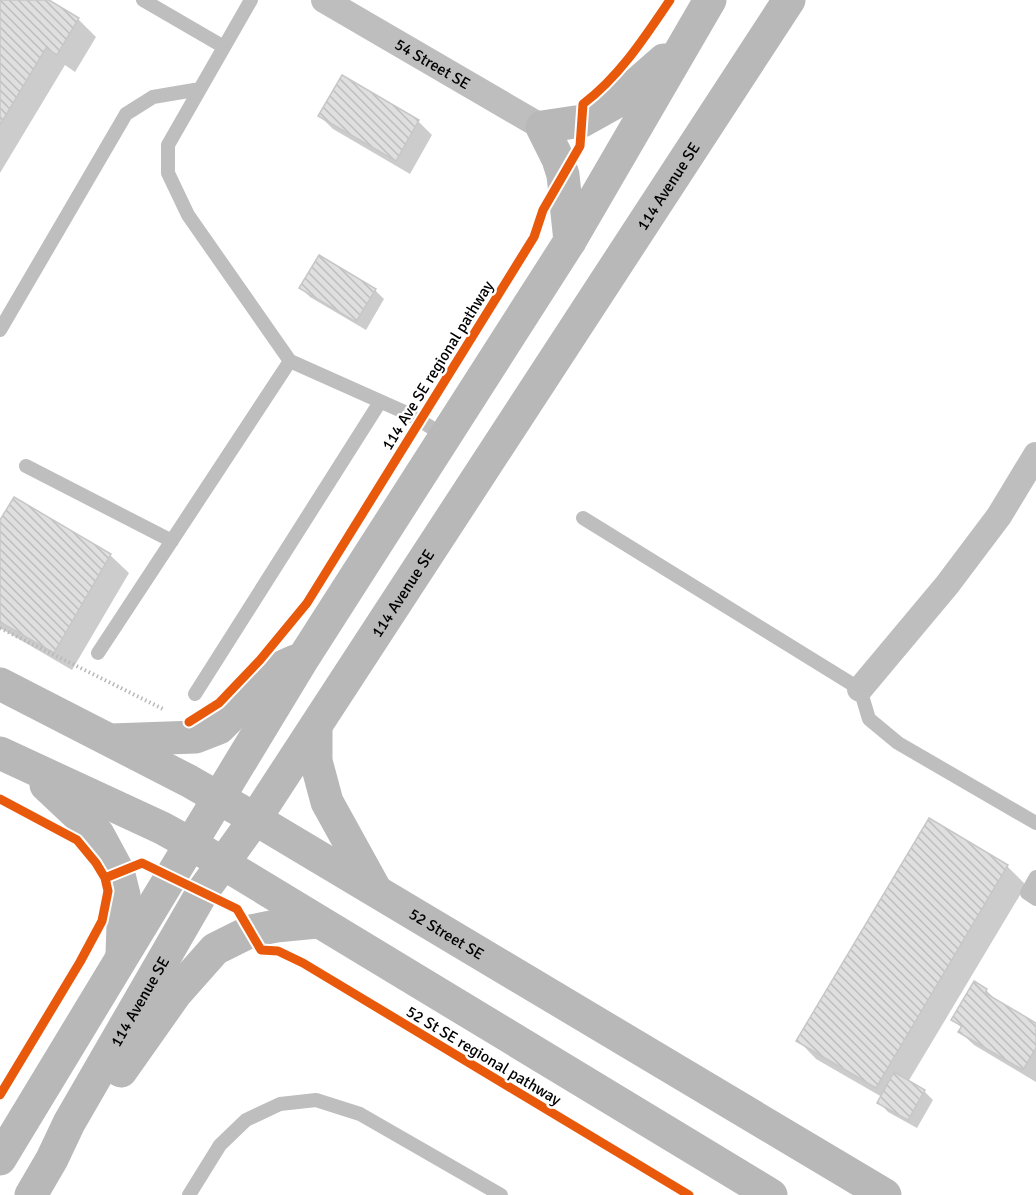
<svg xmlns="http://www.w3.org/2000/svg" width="1036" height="1195" viewBox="0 0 1036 1195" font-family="Signika,sans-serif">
<defs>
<pattern id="building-back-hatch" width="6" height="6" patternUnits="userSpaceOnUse" patternTransform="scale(1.5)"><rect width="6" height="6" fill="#dfdfdf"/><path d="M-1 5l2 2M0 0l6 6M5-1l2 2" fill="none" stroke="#bebebe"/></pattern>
</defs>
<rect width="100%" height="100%" fill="#fff"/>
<path fill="#0003" d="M0 0H46L78 19 96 37 75 72 65 65 0 173Z
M342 77 418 121 432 135 410 174 333 129 320 116Z
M301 288 375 290 384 299 366 330 310 297Z
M14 499 110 555 129 573 72 670 0 628V523Z
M929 820 1007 866 1026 885 908 1082 924 1091 933 1100 917 1128 888 1112 879 1102 882 1097 816 1059 798 1040Z
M986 990 1000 1004 1036 1025V1082L974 1045 960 1032 962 1028 953 1020Z"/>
<path fill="url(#building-back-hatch)" stroke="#c7c7c7" stroke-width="1.5" d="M0 0H49L79 18 57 55 46 48 0 125Z
M342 75 419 120 396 161 318 116Z
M319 255 376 289 356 322 299 288Z
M14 497 111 554 54 653 0 622V520Z
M929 818 1008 865 876 1088 796 1041Z
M974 981 987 989 985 993 1036 1023V1048L1023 1070 958 1032 962 1026 951 1020Z
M894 1072 925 1090 908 1120 877 1103Z"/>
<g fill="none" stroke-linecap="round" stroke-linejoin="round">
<path stroke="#b9b9b9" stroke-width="4" stroke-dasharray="1.5 3" stroke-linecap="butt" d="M0 628 163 709"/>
<path stroke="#bebebe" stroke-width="14" d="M143 0 224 47
M251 0 168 145V173L188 215 290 361 411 415 445 436
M0 330 126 114 153 97 200 89
M26 466 172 541
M583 518 860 689 869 719 898 743 1036 823
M98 653 290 361
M195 694 380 402
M1036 877 1027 893 1036 899
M189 1195 220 1145 246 1120 280 1104 316 1100 360 1114 501 1195"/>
<g stroke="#bebebe" stroke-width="26">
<path id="s1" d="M324 0 542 127"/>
<path d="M860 689 947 585 999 516 1036 455"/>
</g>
<g stroke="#b8b8b8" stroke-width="33">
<path d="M570 241 563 175 558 159 542 127 582 121 616 102 664 60"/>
<path id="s2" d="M0 684 189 781 255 819 885 1195"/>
<path d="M316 726V761L327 802 375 889"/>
<path d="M111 740 196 737 219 728 277 669 295 661"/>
<path d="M0 753 162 828 191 844 771 1195"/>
<path d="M46 785 98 834 118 871 124 895 122 954"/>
<path d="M121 1071 176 993 215 949 251 931 276 926 317 922"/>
<path d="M0 1159 304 657 570 241 710 0"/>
<path id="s3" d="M31 1195 52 1159 69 1123 203 891 255 819 789 0"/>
</g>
<defs>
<path id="cycleway" d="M189 722 219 703 260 660 307 603 534 237 543 210 580 146 583 104C619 77 645 37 670 0
M0 799 77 840 96 863 105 878 108 891 102 921 80 962 0 1095
M105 878 142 863 237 909 261 950 278 951 303 963 689 1195"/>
</defs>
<use href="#cycleway" stroke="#fff" stroke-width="13"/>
<use href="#cycleway" stroke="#e8590c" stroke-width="9"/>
</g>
<g text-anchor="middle" stroke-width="5" stroke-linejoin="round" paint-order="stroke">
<g font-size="16" fill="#000" stroke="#fff">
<text dy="6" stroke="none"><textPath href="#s1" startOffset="126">54 Street SE</textPath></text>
<text dy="6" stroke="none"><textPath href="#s3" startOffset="1194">114 Avenue SE</textPath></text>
<text transform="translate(437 365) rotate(-58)" y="6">114 Ave SE regional pathway</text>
<text dy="6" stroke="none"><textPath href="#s3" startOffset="708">114 Avenue SE</textPath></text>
<text dy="6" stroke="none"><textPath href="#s2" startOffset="512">52 Street SE</textPath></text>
<text dy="6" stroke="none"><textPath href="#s3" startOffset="222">114 Avenue SE</textPath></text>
<text transform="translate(484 1055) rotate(31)" y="6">52 St SE regional pathway</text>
</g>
</g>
</svg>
